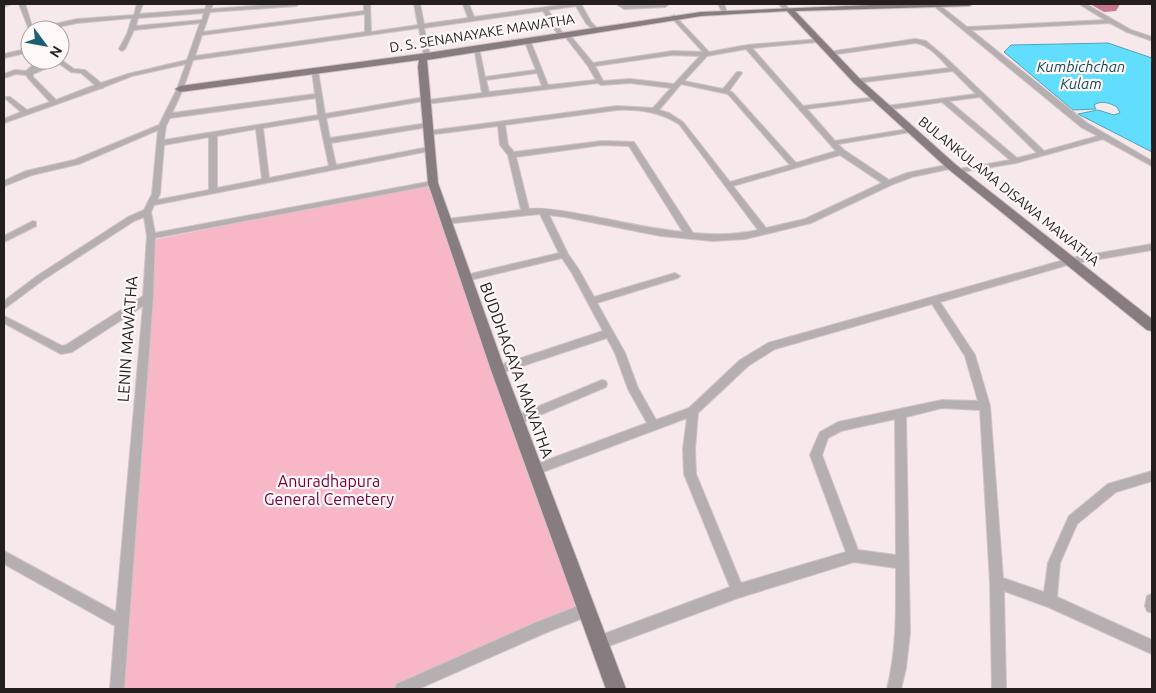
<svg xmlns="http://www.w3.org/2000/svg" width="1156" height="693" viewBox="0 0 1156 693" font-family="Ubuntu,sans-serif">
<rect width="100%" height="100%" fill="#f7e8eb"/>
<path fill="#f8b7c6" d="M433 183 586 610 542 627 402 689H114L150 251 148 241Z"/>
<path fill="#61ddfe" stroke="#4fa4bb" d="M1108 43 1152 58V152L1078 114 1098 110 1114 115 1120 113 1117 107C1110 103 1101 100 1094 105L1096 109 1073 110 1004 52 1011 45Z"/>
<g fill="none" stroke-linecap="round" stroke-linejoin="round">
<defs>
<path id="minor" d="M4 4H11L4 7Z
M19 4H25L33 29 77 19 134 15 137 4H143L139 14 205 9 207 4H213L211 9 278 4H299L296 6 210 12 203 32 364 11V4H370L371 32 418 25 414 4H420L424 24 468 18 463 4H469L474 17 568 4H581L591 22 598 29 597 30H593L586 23 576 6 548 10 563 34 568 33 593 63 673 51 703 52 672 18 671 17 674 15 709 52 747 45 820 39V41L818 42 752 48 803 106 877 97 878 98 875 100 807 109 835 141 914 128V132H911L838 144 844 150 889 180 907 173 951 164 955 166 954 168 912 177 891 185 811 223 745 239 713 241 661 236 565 217 549 215 568 254 579 270 594 297 675 273 680 276 678 278 597 303 625 353 638 388 656 420 689 408 740 360 768 343 1071 258 1152 244V250L1071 264 940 302 975 355 990 406 1003 578 1044 592 1048 563 1069 516 1108 484 1152 471V481L1116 492 1077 524 1060 563 1057 597 1152 640V654L1048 607 1004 591 1006 689H992L990 582 980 410 942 408 906 417 910 633 906 668 901 689H887C897 649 896 609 896 568L854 562 738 598 598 650 593 648 591 643 593 638 730 587 684 474 683 449 687 418 535 475 531 474 529 470 531 466 647 423 628 389 615 353 607 338 498 374 494 373 493 370 494 367 603 331 572 273 562 258 466 281 463 280 461 278 463 276 466 275 559 253 540 214 444 224 443 222 447 219 521 210 508 155 500 145 498 126 428 135 424 133 428 131 617 106 653 108 671 88 630 83 601 85 598 83 426 104 423 101 326 118 330 138 428 123 432 125 428 127 331 143 336 165 429 147 433 149 429 151 154 205 151 212 155 233 433 181 437 183 433 185 155 238 153 298 124 689H110L115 626 4 564V551L116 612 143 306 72 352 61 354 4 323V316L62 346 66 345 143 296 147 236 144 217 134 221 43 280 4 309V301L37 276 128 217 144 210 152 194 158 130 79 164 32 175 4 186V181L26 171 74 160 159 125 177 89 186 64 132 76 104 87 103 88 99 89 4 123V119L21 112 6 99V97H10L27 110 50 102 28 78 26 75 16 74 4 78V74L15 70 26 71 34 64V60H40V65L38 67 60 59 74 69 85 70 101 83 128 74 187 60 200 23 134 30 125 49 122 51 119 49 127 34 132 18 77 23 43 30H30V32ZM543 11 559 36 564 35 588 66 596 80 548 85 530 40 527 38 524 40 536 70 485 77 479 48 474 47 482 93 428 100 425 97 325 114 318 71 315 69 312 71 315 94 172 113 183 89 193 60 419 28 424 56 427 58 430 56 424 28ZM204 13 202 20 136 26 138 18ZM365 14V32L195 56 202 35ZM746 49 836 151 796 163 732 92 729 91 742 73 741 72H737L723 89 684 81 707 56ZM673 55 700 56 674 84 630 79 603 81 595 66ZM58 63 71 72 81 73 95 85 56 100 33 77V74ZM537 73 542 86 489 92 486 80ZM681 84 728 94 790 165 730 182 683 122 669 113 659 110ZM316 98 318 115 164 140 166 126 170 118ZM617 110C640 109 659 112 679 124L758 230C736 235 715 235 693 233L634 142 602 141 514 152 508 145 505 125ZM319 119 329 166 269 178 263 128ZM256 129 262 179 217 188V136ZM209 137V190L157 200 160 194 164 145ZM602 145 629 146 683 232C652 229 622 222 591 216 571 213 549 207 529 209L516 157ZM840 155 882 183 805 219 766 228 733 186ZM932 304 965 356 978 401 942 400 838 422 820 432 810 455 846 552 741 583 696 474 695 449 698 413 748 366 775 349ZM895 419 896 555 858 550 822 455 828 438 841 431Z
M616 4 625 5 667 4 668 5 665 7 624 9Z
M718 4H724L727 13H723Z
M779 4H785L789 9 784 10Z
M934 4H938L967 27 1105 20 1079 4H1086L1131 30 1152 37V41L1150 40 1127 32 1110 23 971 30 1087 123 1152 161V166L1103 139 1016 163 956 173 955 171 959 169 1010 160 942 102 886 110 883 108 886 106 976 94 953 71 857 83 854 81 857 79 949 68C940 58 928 44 915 43L830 55 828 54V52L915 39 926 41 945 57 1044 151 1098 136 1081 127 934 6ZM980 97 1037 153 1017 158 949 101Z
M30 48V52L4 58V54Z
M33 221 36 222V226L4 242V236Z
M602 380 606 381 607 384 606 387 521 423 517 425 513 423 512 420 513 417Z
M1152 594V613L1147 611 1145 606 1147 596Z
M586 603 591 605 593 610 591 615 545 633 418 689H395L397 684 537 622Z"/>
<path id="major" d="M895 4H973L969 6 795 11 860 79 955 164 1152 319V331L1147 330 947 168 854 83 787 11 701 16 427 60 438 183 505 370 626 689H606L491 370 428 183 418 67 419 60 180 92 175 89 180 86 427 53 701 12Z"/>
</defs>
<use href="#minor" stroke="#d1c4c6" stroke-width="2"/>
<use href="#major" stroke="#d1c4c6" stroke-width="2"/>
<use href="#minor" fill="#b6afb1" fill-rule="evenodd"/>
<use href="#major" fill="#877c7f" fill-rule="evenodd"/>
</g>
<path fill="#cb798e" d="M1090 4H1128H1120L1116 11 1104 12Z"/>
<g text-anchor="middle" stroke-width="4.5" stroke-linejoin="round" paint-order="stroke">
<g font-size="14" fill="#241e1f" stroke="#fef8f9">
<text transform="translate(482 33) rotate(-9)" y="5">D. S. SENANAYAKE MAWATHA</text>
<text transform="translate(1009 191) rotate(39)" y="5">BULANKULAMA DISAWA MAWATHA</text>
</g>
<g font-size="15" font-style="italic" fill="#104855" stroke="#fef8f9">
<text x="1081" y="72">Kumbichchan<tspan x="1081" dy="17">Kulam</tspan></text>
</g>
<g font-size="16" fill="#241e1f" stroke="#fef8f9">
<text transform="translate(127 339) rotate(-86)" y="6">LENIN MAWATHA</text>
<text transform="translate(517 370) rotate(70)" y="6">BUDDHAGAYA MAWATHA</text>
</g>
<g font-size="16" fill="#760035" stroke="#fef8f9">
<text x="329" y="487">Anuradhapura<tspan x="329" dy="18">General Cemetery</tspan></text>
</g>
</g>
<rect width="1156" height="693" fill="none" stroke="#241e1f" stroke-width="10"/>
<g transform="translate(45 45) rotate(122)"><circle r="24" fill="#fef8f9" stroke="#a7a1a2"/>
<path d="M0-4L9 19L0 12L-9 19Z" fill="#1a6071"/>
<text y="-8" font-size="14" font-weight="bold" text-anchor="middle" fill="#241e1f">N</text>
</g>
</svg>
